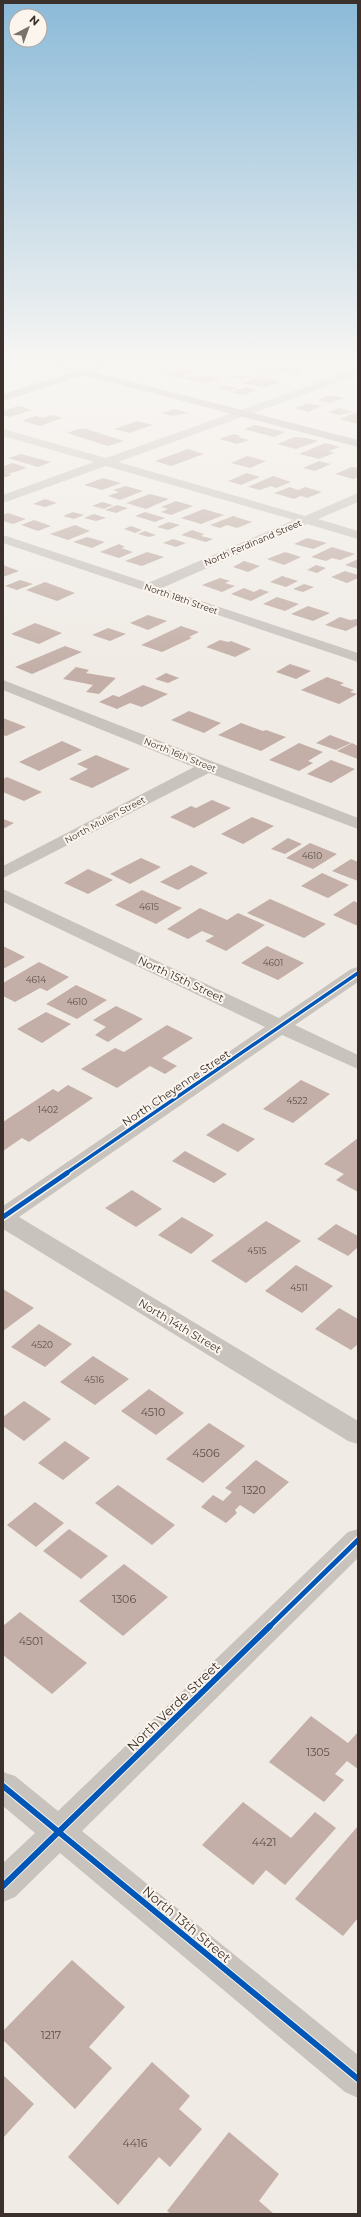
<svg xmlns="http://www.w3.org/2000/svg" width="361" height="2217" viewBox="0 0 361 2217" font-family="Montserrat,sans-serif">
<rect width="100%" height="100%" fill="#f0ebe5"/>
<path fill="#c3afa7" d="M240 359H280L265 364 260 363 254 365 236 361Z
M307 359 329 364 316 369 286 362Z
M164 360 177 363 156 370 143 366Z
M14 362 26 365 8 371 3 369V363Z
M273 365 280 367 285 365 302 368 298 370 302 371 295 374 271 369 269 370 276 372 269 374 255 371Z
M178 368 196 372 180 378 161 373Z
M240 374 252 377 242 380 230 377Z
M195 375 202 377 208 375 222 378 205 384 184 379Z
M259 377 281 382 263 388 242 383Z
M225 385 237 388 229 391 217 388Z
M246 387 258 390 243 395 231 392Z
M330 395 344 398 331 403 317 400Z
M308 403 322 406 308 412 295 408Z
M19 406 32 410 10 417 3 415V411Z
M339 408 353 412 339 415 328 412Z
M175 409 189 413 172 416 161 413Z
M358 412V424L339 419Z
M53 415 63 418 40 426 22 421 35 416 43 418Z
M138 421 153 425 129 433 114 429Z
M255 425 285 432 274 437 244 429Z
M78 429H86L124 441 108 446 67 433Z
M234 434 241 436 238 437 249 440 237 444 219 439Z
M295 437 306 438 318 441 296 449 277 444Z
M325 443 340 447 329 451 334 453 319 459 299 454Z
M188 449 204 454 171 466 155 461Z
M21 454 51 462 38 467 8 458Z
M247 456 266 461 250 468 231 463Z
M319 461 331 464 315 471 303 468Z
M13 463 27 468 8 474 12 475 3 478V466Z
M352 467 358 468V477L353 479 335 474Z
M247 473 260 477 241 485 228 481Z
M273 476 291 482 276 488 271 486 260 490 248 487Z
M103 478 121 483 102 490 84 485Z
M126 486 143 491 120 500 108 496 119 492 113 490Z
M290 487 298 490 305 487 322 492 307 498 301 496 294 499 274 493Z
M150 494 169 499 146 509 126 503Z
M45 499 57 503 45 507 33 504Z
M176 501 193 506 171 515 161 512 168 509 161 507Z
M102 502 113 505 104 509 92 506Z
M117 505 128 508 116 513 105 510Z
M204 509 224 515 201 524 181 518Z
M73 512 84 515 74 519 63 516Z
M145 512 165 518 155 522 135 516Z
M8 513 26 519 13 524 3 521V515Z
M94 514 106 518 96 521 84 518Z
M233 516 252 522 237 528 227 525 220 528 210 525Z
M34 520 51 526 38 531 21 525Z
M169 522 180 525 168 530 157 527Z
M75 525 90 531 68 540 50 534Z
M131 526 142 530 135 533 124 529Z
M192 530 204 534 201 536 213 539 206 542 181 535Z
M145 531 156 535 149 537 138 534Z
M87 537 105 542 92 548 73 542Z
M307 538 327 543 313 549 294 544Z
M173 539 186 543 176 547 163 543Z
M119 544 125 547 121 548 133 552 119 558 100 552Z
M332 547 355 554 340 560 332 558 326 561 311 557Z
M147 552 164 557 142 566 125 561Z
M285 552 301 557 284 565 267 559Z
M358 559V569L345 565Z
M244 561 260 566 248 572 233 567Z
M3 565 19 571 3 577Z
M316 565 326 568 317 573 307 570Z
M345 571 358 575V578L347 583 331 577Z
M282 576 298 581 286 587 270 582Z
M220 578 230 581 225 583 235 586 222 592 202 585Z
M20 580 33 584 17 590 5 586Z
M45 582 75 593 57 601 26 590Z
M304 584 314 587 303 592 293 589Z
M244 588 254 592 260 589 269 592 251 601 231 594Z
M277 597 299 604 285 611 263 604Z
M308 606 330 613 313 621 291 614Z
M148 615 167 621 148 630 130 623Z
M340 617 350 620 358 619V625L346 631 325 625Z
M35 623 62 633 39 644 11 634Z
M181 626 199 632 189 637 192 638 162 652 141 645Z
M108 628 126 634 110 641 92 635Z
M220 640 228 642 231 641 251 649 235 657 206 647Z
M65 646 82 652 32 674 15 667Z
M290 664 311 671 296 679 276 672Z
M76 667 89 670 86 673 116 678 99 694 86 692 93 685 63 679Z
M166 673 179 678 168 683 155 679Z
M327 677 344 683 340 685 354 690 350 692 357 694 339 704 301 690Z
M143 685 168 694 142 707 130 703 117 709 99 702 113 695 119 697Z
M189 711 221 723 204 733 171 720Z
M3 718 26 727 6 736 3 735Z
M241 723 263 731 266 730 286 737 261 751 218 735Z
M330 735 351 743 336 750 316 743Z
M62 741 82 750 39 771 19 762Z
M299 743 323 752 308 761 313 763 299 771 269 760Z
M352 743 358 746V759L337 751Z
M96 755 130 769 92 788 69 779 88 769 77 764Z
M331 760 355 769 331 783 307 774Z
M7 777 42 792 24 801 3 792V779Z
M212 800 231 808 194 828 170 817 191 806 196 808Z
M252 817 274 826 243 844 221 834Z
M3 819 14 823 3 829Z
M288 838 302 844 285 854 271 849Z
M310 843 337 854 313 869 286 858Z
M141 858 161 867 130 884 110 874Z
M351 859 358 862V881L332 871Z
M191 865 208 873 178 890 160 882Z
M88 869 113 880 88 894 64 883Z
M322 873 349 885 328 898 301 886Z
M142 890 182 908 156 924 115 905Z
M270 899 295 910 326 924 304 938 247 913Z
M354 901 358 903V926L333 915Z
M200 908 227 920 238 913 265 925 226 951 205 941 214 936 202 931 188 939 167 929Z
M3 946 25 957 3 969Z
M267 946 304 963 278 980 241 963Z
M39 962 69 977 47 991 40 988 15 1002 3 996V983Z
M76 985 107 1000 77 1019 46 1004Z
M116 1006 143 1019 108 1042 95 1035 106 1027 93 1020Z
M46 1012 71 1024 42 1043 17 1029Z
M167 1025 193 1038 162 1058 177 1066 165 1074 150 1066 117 1088 81 1069 115 1048 124 1052Z
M301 1080 330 1094 293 1123 263 1109Z
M68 1085 93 1098 29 1142 22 1138 3 1151V1122L53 1089 58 1092Z
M223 1123 255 1139 238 1152 206 1135Z
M358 1138V1192L336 1180 344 1174 324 1164Z
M185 1151 227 1174 214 1183 172 1161Z
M132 1190 162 1209 136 1227 105 1208Z
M182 1217 214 1235 191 1254 158 1235Z
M266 1221 301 1241 246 1283 211 1261Z
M336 1224 358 1236V1247L348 1256 317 1239Z
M296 1265 333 1286 302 1313 265 1291Z
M3 1289 34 1308 3 1331Z
M339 1308 358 1319V1344L351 1350 315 1329Z
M39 1324 72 1344 45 1367 11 1347Z
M93 1356 129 1379 95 1405 60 1382Z
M149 1389 184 1413 156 1435 121 1411Z
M24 1401 51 1419 24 1441 3 1426V1417Z
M209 1423 245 1446 203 1483 166 1459Z
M65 1441 90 1458 63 1480 38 1463Z
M256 1460 289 1482 254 1514 240 1505 235 1510 237 1513 226 1523 201 1507 213 1495 223 1501 232 1492 225 1488Z
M118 1485 175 1525 152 1545 95 1503Z
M35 1502 64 1523 36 1547 7 1525Z
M69 1529 108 1556 81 1579 43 1551Z
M124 1564 168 1597 123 1636 79 1601Z
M20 1612 87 1663 52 1694 3 1655V1626Z
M311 1716 348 1743 358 1732V1769L347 1761 335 1774 344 1780 324 1802 269 1762Z
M243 1802 291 1838 315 1812 336 1828 285 1885 266 1870 253 1885 202 1845Z
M358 1826V1918L343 1936 295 1899Z
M72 1960 125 2007 89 2047 112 2068 75 2109 3 2040V2031Z
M152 2062 190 2096 179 2109 202 2129 170 2167 159 2157 118 2205 68 2157Z
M3 2075 34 2104 3 2138Z
M229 2132 279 2174 259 2201 274 2214H171L167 2211Z"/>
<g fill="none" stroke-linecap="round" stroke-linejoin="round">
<path fill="#c9c3be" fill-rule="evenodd" d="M358 368V375L118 462 305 516 358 493V502L318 519 358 531V539L307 524 162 588 358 653V662L3 543V535L148 583 294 520 106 466 3 503V495L94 462 3 436V429L106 458Z
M3 680 358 818V829L209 773 3 878V866L194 767 3 690Z
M3 889 279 1018 351 969 358 967V982L295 1025 358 1055V1069L282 1035 19 1217 358 1421V1444L348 1441 3 1229V1206L265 1027 3 902Z
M358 1529V1558L82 1831 358 2055V2098L345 2092 60 1853 15 1897 3 1902V1863L35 1833 3 1806V1772L15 1776 58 1811 348 1532Z"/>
<path fill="#bab3ae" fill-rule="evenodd" d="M28 359H46L82 369 112 359H128L94 372 358 440V447L83 375 3 401V394L72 372Z"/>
<defs>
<path id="cycleway-far2" d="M65 1174 358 973"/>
<path id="cycleway-far1" d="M3 1217 67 1173
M269 1627 358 1540"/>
<path id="cycleway" d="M3 1786 358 2079
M3 1886 270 1626"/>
</defs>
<use href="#cycleway-far2" stroke="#fbf5ee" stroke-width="6"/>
<use href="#cycleway-far1" stroke="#fbf5ee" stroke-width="8"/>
<use href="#cycleway" stroke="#fbf5ee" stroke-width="8"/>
<use href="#cycleway-far2" stroke="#0057b8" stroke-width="3.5"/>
<use href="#cycleway-far1" stroke="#0057b8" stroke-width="5"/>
<use href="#cycleway" stroke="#0057b8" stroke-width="6"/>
</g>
<linearGradient id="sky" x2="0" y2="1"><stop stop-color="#8bbad8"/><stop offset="0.54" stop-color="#f8f6f3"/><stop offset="1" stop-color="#f8f6f3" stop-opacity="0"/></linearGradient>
<rect width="361" height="670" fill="url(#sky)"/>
<g text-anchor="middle" stroke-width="4" stroke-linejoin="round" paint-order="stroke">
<g font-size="9" fill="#3b302b" stroke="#fbf5ee">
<text transform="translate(253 543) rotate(-23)" y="3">North Ferdinand Street</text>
<text transform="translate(181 599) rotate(19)" y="3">North 18th Street</text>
<text transform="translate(180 755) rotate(22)" y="3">North 16th Street</text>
<text transform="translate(105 820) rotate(-28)" y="3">North Mullen Street</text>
</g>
<g font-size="9" fill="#5d504a">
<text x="312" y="859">4610</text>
<text x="149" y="910">4615</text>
<text x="273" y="966">4601</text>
<text x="36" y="983">4614</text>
<text x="77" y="1005">4610</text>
<text x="297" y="1104">4522</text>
<text x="48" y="1113">1402</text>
<text x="257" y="1254">4515</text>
<text x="299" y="1291">4511</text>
<text x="42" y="1348">4520</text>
<text x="94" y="1383">4516</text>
</g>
<g font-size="11" fill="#3b302b" stroke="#fbf5ee">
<text transform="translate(181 979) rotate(25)" y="4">North 15th Street</text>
<text transform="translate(176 1088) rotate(-34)" y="4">North Cheyenne Street</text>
<text transform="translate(180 1326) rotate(31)" y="4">North 14th Street</text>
</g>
<g font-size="11" fill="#5d504a">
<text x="153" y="1416">4510</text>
<text x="206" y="1457">4506</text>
<text x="254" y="1494">1320</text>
<text x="124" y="1603">1306</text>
<text x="31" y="1645">4501</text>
<text x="318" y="1756">1305</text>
<text x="264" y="1846">4421</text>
<text x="51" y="2039">1217</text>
<text x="135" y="2147">4416</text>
</g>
<g font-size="13" fill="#3b302b" stroke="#fbf5ee">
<text transform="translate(173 1706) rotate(-44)" y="5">North Verde Street</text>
<text transform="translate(187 1924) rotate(40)" y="5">North 13th Street</text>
</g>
</g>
<rect width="361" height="2217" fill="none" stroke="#3b302b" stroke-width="8"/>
<g transform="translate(28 28) rotate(41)"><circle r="19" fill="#fbf5ee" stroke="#aea6a0"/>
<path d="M0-3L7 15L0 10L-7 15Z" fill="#7a716c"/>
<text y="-6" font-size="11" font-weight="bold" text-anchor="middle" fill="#3b302b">N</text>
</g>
</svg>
